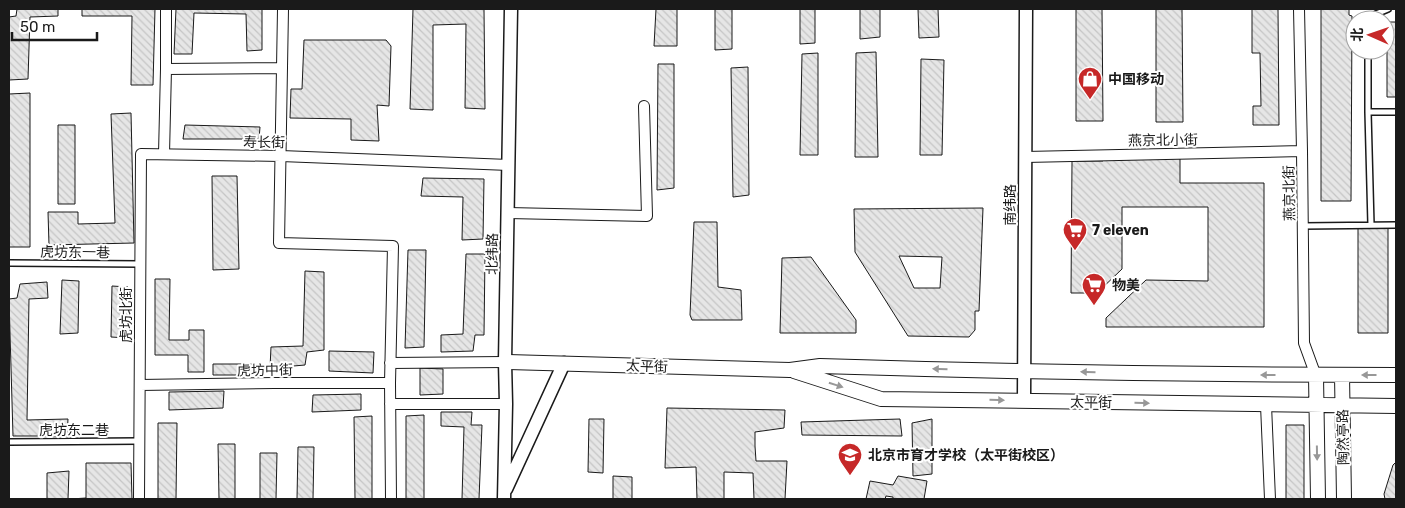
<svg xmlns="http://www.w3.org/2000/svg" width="1405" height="508" viewBox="0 0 1405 508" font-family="Rubik,'Noto Sans SC',sans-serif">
<defs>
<pattern id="building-back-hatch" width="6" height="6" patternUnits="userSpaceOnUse" patternTransform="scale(1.25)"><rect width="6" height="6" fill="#e6e6e6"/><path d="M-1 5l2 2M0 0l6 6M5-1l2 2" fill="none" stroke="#c5c5c5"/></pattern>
</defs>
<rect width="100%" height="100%" fill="#fff"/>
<path fill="url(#building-back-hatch)" stroke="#1a1a1a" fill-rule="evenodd" d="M17 9H58V16L30 17 28 79 9 80V17L16 16Z
M82 9H155L153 85H131L132 16H82Z
M176 9H262V50L247 51 246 14 194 13 192 54H174Z
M413 9H484L485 109 465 108 466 24 433 25V110L410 109Z
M656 9H677V46H654Z
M715 9H732V49L715 50Z
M800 9H815V43L800 44Z
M860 9H880V37L860 39Z
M918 9H938L939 37 919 38Z
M1076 9H1102L1103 121H1076Z
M1156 9H1182L1183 122H1156Z
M1252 9H1278L1279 125H1253V106H1261L1260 53H1252Z
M1321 9H1349V15L1352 16 1351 201H1321Z
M1387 22H1396V97H1387Z
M304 40H386L391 46 389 106 377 105 379 141 351 140V119L290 118 291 89H302Z
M876 52 878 157H855L856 53Z
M818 53V155H800L802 54Z
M921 59 944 60 942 155H920Z
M658 64H674V188L657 190Z
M748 67 749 195 733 197 731 68Z
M30 93V247H9V94Z
M131 113 134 243 49 245 48 212H78V224L115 223 111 114Z
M58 125H75V204H58Z
M185 125 260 127 259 139H183Z
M1103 158H1180V183H1264V327H1106V318L1146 280 1208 281V207H1122V269L1097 293H1071L1072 161H1103Z
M212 176H237L239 269 213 270Z
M423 178 484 179 483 239 462 240 463 197 421 196Z
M983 208 979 311H975V330L969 337 908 336 855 252 854 209ZM899 256 942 257 940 288H914Z
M694 222H717L718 287 741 290 742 320H692L690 315Z
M1358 228H1388V333H1358Z
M408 250H426L424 347 405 348Z
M466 254H485L484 335H475L473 351 441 352V335L463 334Z
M811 257 856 320V333H780L782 258Z
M305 271 324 272V350L307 352 305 365 270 368 271 347 303 346Z
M155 279H170L169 340H189V330H204V372H188V355H155Z
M62 280 79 281 78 333 60 334Z
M47 282 48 298 29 299 27 420 68 419 67 436H13L9 299 17 298 20 284Z
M112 286 128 287V338L111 337Z
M329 351 374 352 373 373 329 371Z
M213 364H255V375H213Z
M420 368 443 369V394L420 395Z
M224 391 223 408 169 410V392Z
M361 394V410L312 412 313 395Z
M667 408 785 410 784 428 755 432V446L756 461H787L785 499H754L753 473 724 472V499H697L696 467 665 468Z
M441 412H472L471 425H482L479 499H462L464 427 441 426Z
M424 415V499H406V416Z
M372 416V499H355L354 417Z
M589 419H604L603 473 588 472Z
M900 419 902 436 802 435 801 422Z
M932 419V474L913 476 912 423Z
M158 423H177L176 499H158Z
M1286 425H1304V499H1286Z
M218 444H235V499H219Z
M298 447H314L313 499H297Z
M260 453H277L276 499H260Z
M1396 462V499H1385L1384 494 1393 465Z
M86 463H131L132 499H71L86 498Z
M69 471 68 499H47V473Z
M613 476 632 477V499H613Z
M898 476 927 481 924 499H893V497L886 496 885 499H866L870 481 893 485Z"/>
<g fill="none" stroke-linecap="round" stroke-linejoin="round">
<defs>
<path id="service" d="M1373 20 1376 14 1388 9
M1368 112V50
M1371 225 1368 112H1396
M1303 226 1396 225
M9 263 140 264
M9 442 139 441"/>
<path id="minor" d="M283 9 279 243 393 246 390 383 391 499
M1299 9 1302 151 1304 343 1316 376
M166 69 282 68
M164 154 166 69V9
M1025 157 1302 151
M508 213 647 216 644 106
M390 363 505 362
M140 385 274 383H390
M390 404H506
M1266 405 1270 499
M139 499 141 154 281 156 509 165"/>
<path id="tertiary" d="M1024 400 1026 9
M506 489 564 363
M504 499 506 404 505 362 511 9"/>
<path id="secondary" d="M505 362 790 370 820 366C1012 372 1204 375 1396 375
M794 371 881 399 1396 406
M1342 375 1344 499
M1316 376 1318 499"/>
</defs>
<use href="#service" stroke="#1a1a1a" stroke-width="8"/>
<use href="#minor" stroke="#1a1a1a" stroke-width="12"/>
<use href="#tertiary" stroke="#1a1a1a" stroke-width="15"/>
<use href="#secondary" stroke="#1a1a1a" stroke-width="16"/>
<use href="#service" stroke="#fff" stroke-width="5"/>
<use href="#minor" stroke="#fff" stroke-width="10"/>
<use href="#tertiary" stroke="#fff" stroke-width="12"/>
<use href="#secondary" stroke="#fff" stroke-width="14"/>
</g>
<defs><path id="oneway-solid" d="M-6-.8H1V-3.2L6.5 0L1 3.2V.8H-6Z" transform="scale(1.25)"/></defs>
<g fill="#989898">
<use href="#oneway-solid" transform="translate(940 369) rotate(-178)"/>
<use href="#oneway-solid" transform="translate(1088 372) rotate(-179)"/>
<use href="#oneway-solid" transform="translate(1268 375) rotate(-180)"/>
<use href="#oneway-solid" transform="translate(1369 375) rotate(180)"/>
<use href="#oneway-solid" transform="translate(836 385) rotate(18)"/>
<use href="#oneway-solid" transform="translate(997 400) rotate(1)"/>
<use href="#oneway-solid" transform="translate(1142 403) rotate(1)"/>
<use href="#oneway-solid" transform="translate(1317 453) rotate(89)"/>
</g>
<defs>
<symbol id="shop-pin" viewBox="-11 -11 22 30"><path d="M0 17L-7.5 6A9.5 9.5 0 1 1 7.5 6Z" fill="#c62828" stroke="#fff"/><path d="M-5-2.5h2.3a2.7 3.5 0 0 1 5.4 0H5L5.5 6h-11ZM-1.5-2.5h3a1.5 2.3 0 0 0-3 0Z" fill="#fff"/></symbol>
<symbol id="supermarket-pin" viewBox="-11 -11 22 30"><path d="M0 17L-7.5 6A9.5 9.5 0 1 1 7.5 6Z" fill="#c62828" stroke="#fff"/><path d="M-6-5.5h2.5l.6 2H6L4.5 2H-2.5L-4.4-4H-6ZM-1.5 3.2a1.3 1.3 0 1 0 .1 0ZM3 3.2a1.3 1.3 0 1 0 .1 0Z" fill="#fff"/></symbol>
<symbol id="school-pin" viewBox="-11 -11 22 30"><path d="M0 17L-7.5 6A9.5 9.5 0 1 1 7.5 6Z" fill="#c62828" stroke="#fff"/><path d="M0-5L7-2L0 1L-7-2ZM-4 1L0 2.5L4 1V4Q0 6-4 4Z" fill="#fff"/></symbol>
</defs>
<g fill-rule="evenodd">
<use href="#shop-pin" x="1076" y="65" width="28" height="38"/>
<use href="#supermarket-pin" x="1061" y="216" width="28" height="38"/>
<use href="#supermarket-pin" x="1080" y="271" width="28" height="38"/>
<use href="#school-pin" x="836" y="441" width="28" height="38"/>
</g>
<g text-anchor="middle" stroke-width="4" stroke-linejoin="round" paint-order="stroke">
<g font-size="14" font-weight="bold" fill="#1a1a1a" stroke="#fff" text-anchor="start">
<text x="1108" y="84">中国移动</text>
<text x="1092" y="235">7 eleven</text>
<text x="1112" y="290">物美</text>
<text x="868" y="460">北京市育才学校（太平街校区）</text>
</g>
<g font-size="14" fill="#1a1a1a" stroke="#fff">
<text transform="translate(1163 140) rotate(-1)" y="5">燕京北小街</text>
<text transform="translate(264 142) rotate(1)" y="5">寿长街</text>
<text transform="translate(1289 193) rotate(-91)" y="5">燕京北街</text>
<text transform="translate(1010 205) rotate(-90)" y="5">南纬路</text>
<text transform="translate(75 252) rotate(1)" y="5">虎坊东一巷</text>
<text transform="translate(492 254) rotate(-89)" y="5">北纬路</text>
<text transform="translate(126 315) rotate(-90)" y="5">虎坊北街</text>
<text transform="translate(647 366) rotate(2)" y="5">太平街</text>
<text transform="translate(265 370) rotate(-1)" y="5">虎坊中街</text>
<text transform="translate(1091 402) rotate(1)" y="5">太平街</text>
<text x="74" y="435">虎坊东二巷</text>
<text transform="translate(1343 437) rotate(-91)" y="5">陶然亭路</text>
</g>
</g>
<rect width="1405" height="508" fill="none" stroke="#1a1a1a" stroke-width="20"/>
<g transform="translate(1370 35) rotate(272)"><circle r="24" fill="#ffffff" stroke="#a3a3a3"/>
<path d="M0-4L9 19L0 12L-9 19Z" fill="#c62828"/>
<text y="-8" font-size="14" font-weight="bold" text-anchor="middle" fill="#1a1a1a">北</text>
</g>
<path d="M12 32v8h85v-8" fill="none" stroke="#1a1a1a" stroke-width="2.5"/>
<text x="20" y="32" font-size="15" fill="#1a1a1a" stroke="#ffffff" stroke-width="4" paint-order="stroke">50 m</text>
</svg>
